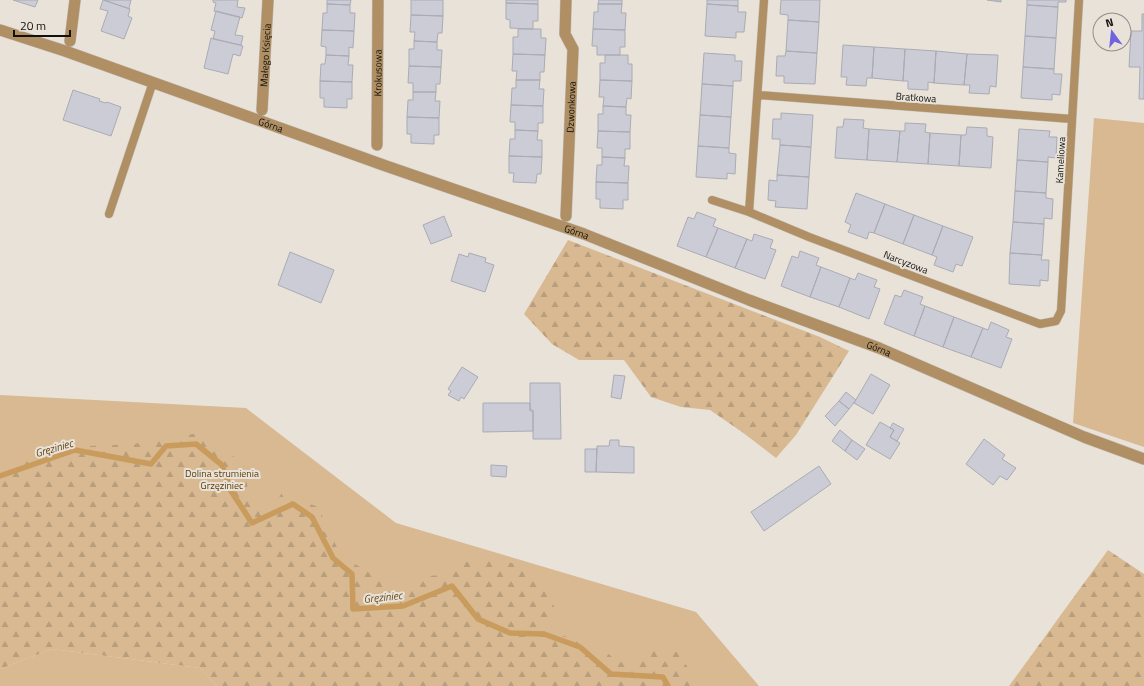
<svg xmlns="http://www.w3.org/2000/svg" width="1144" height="686" viewBox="0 0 1144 686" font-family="'Titillium Web',sans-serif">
<defs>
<pattern id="forest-firs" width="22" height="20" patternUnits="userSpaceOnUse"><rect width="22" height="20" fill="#d8b991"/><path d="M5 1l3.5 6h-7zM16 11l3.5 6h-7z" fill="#b89e7c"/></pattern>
</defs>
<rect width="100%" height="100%" fill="#e8e2d9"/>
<path fill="#d8b991" d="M1094 118 1144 123V447L1073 423Z
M0 395 246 408 396 523 696 612 759 686H544L0 562Z
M52 649 200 668 217 686H0V669Z"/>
<path fill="url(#forest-firs)" d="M568 240 820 337 849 351 796 435 776 458 742 432 710 410 681 407 651 397 624 360H579L552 344 524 314Z
M205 432 244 465 249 497 268 513 282 493 318 507 341 556 365 570 396 592 423 576 451 575 462 563 483 557 522 565 538 582 554 606 551 633 580 640 604 650 619 663 659 647 677 652 689 669 695 686H217L200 668 52 649 0 669V474L40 455 65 447 133 444Z
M1108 550 1144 574V686H1009Z"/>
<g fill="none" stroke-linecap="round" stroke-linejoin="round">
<path stroke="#c99b5c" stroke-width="5.5" d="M0 476 75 450 151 464 166 446 196 444 222 465 231 491 252 523 293 504 312 517 333 558 352 574 353 609 403 606 452 586 478 619 510 633 544 634 580 647 611 674 663 677 668 686"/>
</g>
<path fill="#cbccd6" stroke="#aaabb4" d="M13 0H38L35 7Z
M103 0 130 9 128 16 132 18 124 39 101 31 108 11 100 9Z
M104 0H131L129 8 130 9Z
M213 0H238L237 7 245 8 242 18 214 11 216 3 213 2Z
M327 0H351L350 5 327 4Z
M411 0H443V16L411 15Z
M506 0H538V4L506 3Z
M599 0H622V4H598Z
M707 0H738V6L707 4Z
M781 0H820L819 22 788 20V15L780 14Z
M987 0H1001V2Z
M1027 0H1066V2H1058V7L1027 5Z
M506 3 538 4V21H533V29L510 28V20L506 19Z
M327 4 350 5V13H355L354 31 322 30 323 13H327Z
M598 4H622L621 13H626L625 30 593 29 594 12H598Z
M707 4 738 6V12H746L744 32H736V38L705 36Z
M1027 5 1058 7 1056 38 1025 36Z
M216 11 240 17 235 35 243 36 241 45 213 39 215 31 211 30Z
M1142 14H1144V99H1139L1140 67H1129L1131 31H1142Z
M411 15 443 16 442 33H438L437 42 414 41 415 32H410Z
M788 20 819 22 817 53 786 51Z
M518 29H541V38H546L545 55 513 54V37H518Z
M593 29 625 30V47H620V55H597V46H592Z
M322 30 354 31 353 48 349 47V56L326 55V47L321 46Z
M1025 36 1056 38 1054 69 1023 67Z
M211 38 243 46 240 56 233 54 228 74 204 68Z
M414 41 437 42V50H442L441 67 409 66V49H414Z
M843 45 874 47 872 78H867L866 86 846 85 847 77H841Z
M874 47 905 49 903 81 872 78Z
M905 49 936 51 934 83 928 82V90L908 89V81H903Z
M786 51 817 53 815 84 784 83V76H776L777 56H785Z
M936 51 967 54 964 85 934 83Z
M704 53 735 55V61H742L741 81H733V86L702 84Z
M513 54 545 55 544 72H540V80H516L517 71H512Z
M967 54 998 55 996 87 990 86 989 94 969 93 970 85H964Z
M326 55 349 56 348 65H353L352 82 320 81 321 64H325Z
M605 55H628V64H632V81L600 80V63H605Z
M409 66 441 67 440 84H436V92H413V83H408Z
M1023 67 1054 69V74H1062L1060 95 1052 94V100L1021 98Z
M516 80H540L539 89H544L543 106 511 105 512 88H516Z
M600 80 632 81 631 99 627 98 626 107 603 106 604 97H599Z
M320 81 352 82V99H347V108L324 107V98H320Z
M702 84 733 86 731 117 700 115Z
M73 90 100 99 99 101 106 103 107 102 121 107 111 136 63 120Z
M413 92H436L435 101H440L439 118 407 117 408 100H413Z
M511 105 543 106V123H538V131L515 130V122H510Z
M603 106 626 107V115H631L630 132 598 131V114H603Z
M781 113 813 115 811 147 780 145V139H772L773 119H781Z
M700 115 731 117 729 148 698 146Z
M407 117 439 118V135H434V144L411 143V134H407Z
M844 119 864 120 863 128 869 129 867 160 835 158 837 127H843Z
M905 123 926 124 925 132 930 133 928 164 897 162 900 131H905Z
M967 127 987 128V136L993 137 991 168 959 166 961 135H966Z
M869 129 900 131 897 162 867 160Z
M1019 129 1050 131 1049 137H1057L1056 158 1048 157V162L1017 160Z
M515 130 538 131 537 140H542V157L509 156 510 139H515Z
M598 131 630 132V149H625V158L602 157V148H597Z
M930 133 961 135 959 166 928 164Z
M780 145 811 147 809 177 777 175Z
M698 146 729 148V153L736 154 735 174 727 173V179L696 177Z
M509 156 542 157 541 174H537L536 183 513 182 514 173H509Z
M602 157 625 158 624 166H629L628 183 596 182 597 165H602Z
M1017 160 1048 162 1046 193 1015 191Z
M777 175 809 177 807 209 775 207 776 201 768 200 769 180 777 181Z
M596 182 628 183V200H623V209L600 208V199H596Z
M1015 191 1046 193V198L1053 199 1052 219 1044 218V224L1013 222Z
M856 193 885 204 874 233 869 232 867 239 848 232 851 225 845 222Z
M885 204 914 215 903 244 874 233Z
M697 212 716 219 713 226 718 228 706 257 677 246 688 217 694 219Z
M914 215 943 226 932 255 903 244Z
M444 216 452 236 431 244 423 225Z
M1013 222 1044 224 1042 255 1010 253Z
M943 226 973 237 962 266 956 264 953 272 934 265 937 257 932 255Z
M718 228 747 239 735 268 706 257Z
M754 234 773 240 770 248 776 250 765 279 735 268 747 239 752 241Z
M800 251 819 258 816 265 821 267 810 297 781 286 792 256 798 258Z
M290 252 334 270 321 303 278 285Z
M469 253 486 258 485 262 494 265 485 292 451 281 459 254 468 257Z
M1010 253 1042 255 1041 260H1049L1048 281 1040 280V286L1009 284Z
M821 267 850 278 839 307 810 297Z
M858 273 877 280 874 287 880 289 869 319 839 307 850 278 855 280Z
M904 290 923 297 920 304 925 306 914 336 884 324 895 295 901 297Z
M925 306 954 317 943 347 914 336Z
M954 317 983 328 971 357 943 347Z
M991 322 1009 330 1006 337 1012 339 1001 368 971 357 983 328 988 330Z
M462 367 478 377 464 399 461 397 459 401 448 395 451 391 448 389Z
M871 374 890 385 873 414 854 403Z
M614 375 625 376 621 399 611 397Z
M530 383H560L561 439H533V410H530Z
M846 392 856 400 849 409 839 401Z
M839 401 849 409 835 426 825 416Z
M483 403H530V411H533V431L483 432Z
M880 422 894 430 890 437 900 443 890 459 866 445Z
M893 423 904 429 897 441 890 437 894 430 890 428Z
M840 430 852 440 845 451 832 441Z
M984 439 1005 455 1002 459 1016 468 1007 480 1000 476 993 485 966 464Z
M610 440H619V446L634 447V473L596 472 597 446H609Z
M852 440 865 449 857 460 845 451Z
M585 449H597L596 472H585Z
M491 465 507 466 506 477 491 476Z
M819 466 831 484 764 531 751 512Z"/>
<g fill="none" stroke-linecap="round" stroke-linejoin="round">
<defs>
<path id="service" d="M758 95 1072 119
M712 200 749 212 809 237 1040 324 1056 321 1061 311 1079 0
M749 212 764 0
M109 214 153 82"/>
<g id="minor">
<path id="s1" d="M0 30 65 51 386 166 584 234 749 300 879 348 1084 437 1144 459"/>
<path d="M70 41 75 0"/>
<path id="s2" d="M262 110 268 0"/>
<path id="s3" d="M377 145 378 0"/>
<path id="s4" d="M566 216 573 49 565 34 566 0"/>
</g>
</defs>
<use href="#service" stroke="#c6c0b8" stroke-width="9"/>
<use href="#minor" stroke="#c6c0b8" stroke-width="12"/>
<use href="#service" stroke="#af8f63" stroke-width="8"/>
<use href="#minor" stroke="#af8f63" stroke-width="11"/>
</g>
<g text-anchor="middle" stroke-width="4" stroke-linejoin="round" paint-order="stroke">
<g font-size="10" fill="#12100d" stroke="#e8e2d9">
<text dy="4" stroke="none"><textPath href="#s2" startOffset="55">Małego Księcia</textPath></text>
<text dy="4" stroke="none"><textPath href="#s3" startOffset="72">Krokusowa</textPath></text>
<text transform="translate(916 97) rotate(4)" y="4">Bratkowa</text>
<text dy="4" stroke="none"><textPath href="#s4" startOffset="109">Dzwonkowa</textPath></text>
<text dy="4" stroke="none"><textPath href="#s1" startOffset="287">Górna</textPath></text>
<text transform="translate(1060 160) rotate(-87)" y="4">Kameliowa</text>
<text dy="4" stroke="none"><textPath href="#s1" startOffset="611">Górna</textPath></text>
<text transform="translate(906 262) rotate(21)" y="4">Narcyzowa</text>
<text dy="4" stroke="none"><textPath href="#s1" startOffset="935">Górna</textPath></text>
</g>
<g font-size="10" fill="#5d3e0a" stroke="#e8e2d9">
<text x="222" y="477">Dolina strumienia<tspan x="222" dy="12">Grzęziniec</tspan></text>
</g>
<g font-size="11" font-style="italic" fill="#6b4b1b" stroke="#e8e2d9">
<text transform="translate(54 448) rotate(-16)" y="4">Gręziniec</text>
<text transform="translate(383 597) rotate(-6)" y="4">Gręziniec</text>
</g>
</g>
<g transform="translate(1112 32) rotate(345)"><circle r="19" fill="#e8e2d9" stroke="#928e87"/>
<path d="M0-3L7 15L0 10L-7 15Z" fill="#7064de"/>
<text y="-6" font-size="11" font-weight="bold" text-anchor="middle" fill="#12100d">N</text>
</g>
<path d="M14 30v6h56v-6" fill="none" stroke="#12100d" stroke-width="2"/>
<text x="20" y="30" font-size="12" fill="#12100d" stroke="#e8e2d9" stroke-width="3" paint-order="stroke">20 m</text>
</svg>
